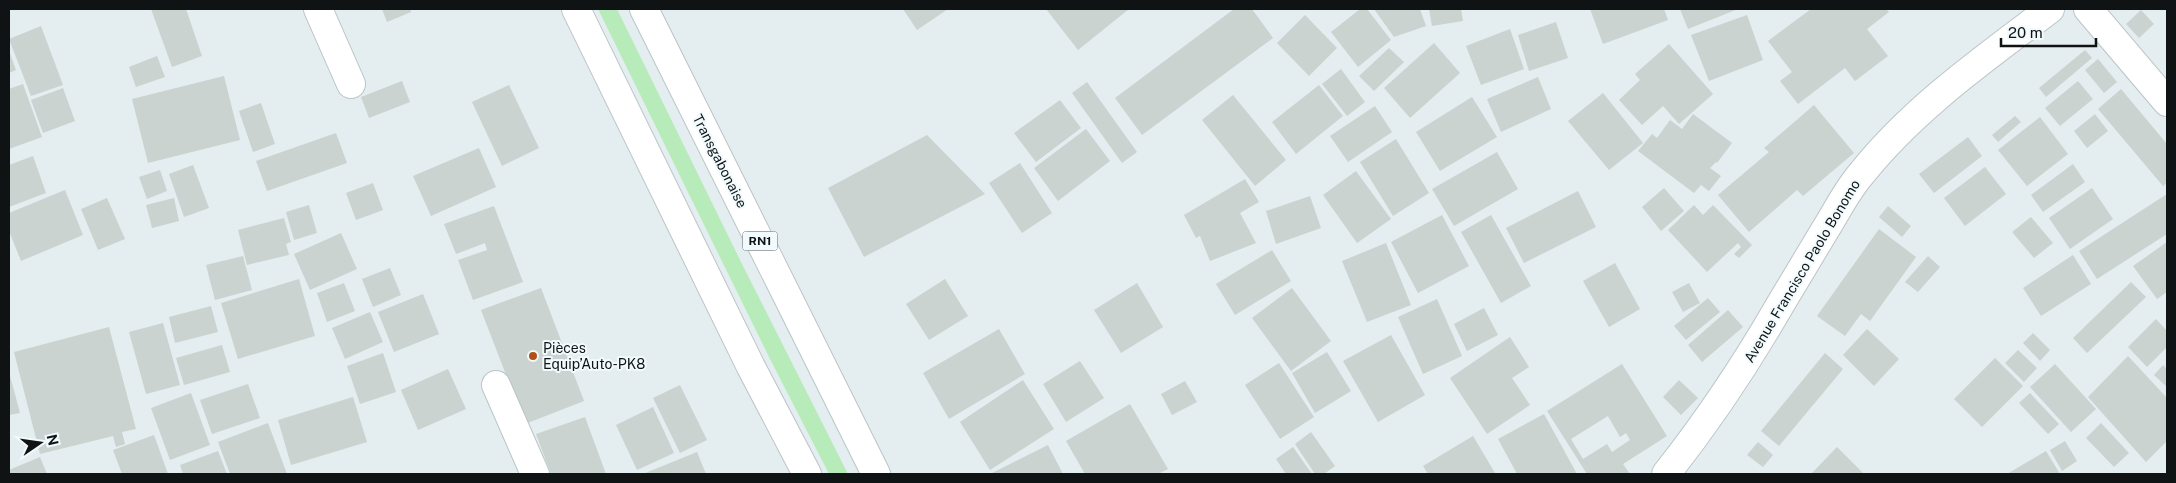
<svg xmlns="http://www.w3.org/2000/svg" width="2176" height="483" viewBox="0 0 2176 483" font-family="'Public Sans',sans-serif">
<rect width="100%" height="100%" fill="#e4edef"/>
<path fill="#b7ecba" d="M598 9H617L742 264 848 474H829L769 357Z"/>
<path fill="#cad3d0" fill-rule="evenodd" d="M151 9H186L202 56 172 67Z
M382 9H410L411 12 387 22Z
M903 9H948L917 30Z
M1046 9H1129L1078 50Z
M1234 9H1252L1273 38 1142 135 1115 98Z
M1360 9H1367L1391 40 1358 67 1331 32Z
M1374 9H1420L1426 26 1394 37Z
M1429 9H1461L1463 21 1432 26Z
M1590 9H1664L1668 20 1603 44Z
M1680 9H1738L1688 29Z
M1811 9H1886L1889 12 1867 29 1888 56 1855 81 1845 68 1798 104 1780 81 1792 72 1768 41Z
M2141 10 2154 24 2139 38 2126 24Z
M1305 15 1337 48 1309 76 1277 43Z
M1747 15 1763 60 1709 81 1691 35Z
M1556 22 1568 58 1529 71 1518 35Z
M41 26 63 85 31 96 9 39Z
M1510 29 1524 69 1481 85 1466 46Z
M1434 43 1460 73 1410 118 1384 88Z
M1669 44 1713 94 1679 124 1663 106 1642 125 1619 100 1640 80 1635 74Z
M1389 48 1404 62 1374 91 1359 76Z
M2085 50 2092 58 2046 97 2039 88Z
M9 51 16 70 9 73Z
M157 56 165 77 136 87 129 67Z
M2098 59 2117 82 2104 93 2085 70Z
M1341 69 1365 102 1347 116 1322 84Z
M224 76 240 140 148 163 132 99Z
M1538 77 1551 109 1501 132 1487 99Z
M402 81 410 102 369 118 361 97Z
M2078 81 2093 99 2060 126 2045 108Z
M1087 82 1137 152 1122 163 1072 93Z
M23 84 42 137 9 149V89Z
M509 85 539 148 502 166 472 102Z
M1319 85 1343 116 1296 154 1272 122Z
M63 88 75 121 43 133 31 100Z
M2121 89 2167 144V183L2163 186 2098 109Z
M1603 93 1643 143 1609 170 1568 121Z
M1233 95 1286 160 1255 186 1202 120Z
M1472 97 1497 137 1440 171 1416 132Z
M1060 100 1081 128 1036 162 1014 133Z
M261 103 275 144 253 152 239 111Z
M1814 105 1854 153 1803 196 1797 190 1749 232 1718 195 1769 152 1764 148Z
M1375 106 1392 132 1348 162 1330 136Z
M1693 114 1732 143 1717 163 1716 162 1710 168 1721 176 1709 191 1701 185 1694 193 1638 151 1652 134 1657 138 1670 120 1682 129Z
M2095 114 2108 131 2087 148 2074 131Z
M2015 116 2021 122 1998 142 1992 135Z
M2040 117 2068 154 2027 186 1998 150Z
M1086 129 1110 161 1058 201 1034 168Z
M336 133 347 163 267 191 256 161Z
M927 135 985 194 864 257 828 188Z
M1968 137 1982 156 1934 193 1919 174Z
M1396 139 1429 193 1393 216 1360 162Z
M479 148 496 187 431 216 413 176Z
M1497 152 1518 189 1454 226 1432 189Z
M33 156 46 193 9 207V165Z
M1020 163 1052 213 1022 233 989 183Z
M2073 164 2085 182 2043 212 2031 195Z
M193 165 209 208 184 217 169 174Z
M1985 167 2006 194 1965 226 1944 198Z
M160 170 167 191 147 199 139 177Z
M1356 171 1391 219 1357 243 1323 195Z
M1245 179 1259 202 1240 213 1256 243 1210 261 1200 236 1196 238 1184 215Z
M373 183 383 210 356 220 346 193Z
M1664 188 1684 211 1661 231 1642 207Z
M2092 188 2113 219 2070 249 2049 218Z
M65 190 83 235 21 261 9 231V213Z
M1578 191 1596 227 1524 263 1506 228Z
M2167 194V234L2097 279 2079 251Z
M1310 196 1321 228 1276 244 1266 211Z
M107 198 125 239 98 250 81 209Z
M174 198 179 221 152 228 146 205Z
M309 205 317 233 294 240 286 212Z
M1694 205 1703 215 1713 205 1752 245 1739 258 1734 254 1741 247 1738 243 1707 272 1668 230Z
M494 206 523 282 473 300 458 260 487 250 485 243 456 254 444 224Z
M1888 206 1911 226 1902 237 1879 217Z
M1442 215 1469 266 1418 293 1391 242Z
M1491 215 1531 286 1501 303 1461 232Z
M2031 217 2053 243 2034 258 2012 232Z
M284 218 291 242 286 244 289 255 247 265 238 230Z
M1879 229 1916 257 1870 321 1861 314 1845 336 1817 316Z
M341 233 357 269 310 290 294 254Z
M2167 242V292L2157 299 2133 266Z
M1386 243 1411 305 1367 322 1342 261Z
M1272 250 1291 281 1235 315 1216 284Z
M2073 255 2091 284 2041 316 2023 288Z
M243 256 252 290 215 300 206 265Z
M1928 256 1940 267 1918 292 1905 282Z
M1615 263 1640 309 1609 327 1583 281Z
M390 268 401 295 373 307 362 279Z
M299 279 315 336 238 359 221 303Z
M945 279 968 316 929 340 906 304Z
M2131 282 2146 297 2087 353 2073 338Z
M344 283 355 311 327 322 317 293Z
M1137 283 1163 327 1121 353 1094 310Z
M1689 283 1700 303 1683 312 1672 292Z
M541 288 584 401 525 424 481 310Z
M1292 288 1331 341 1291 371 1252 318Z
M423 294 439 334 394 352 378 312Z
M1708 298 1720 312 1686 340 1674 326Z
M1437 299 1462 356 1423 374 1398 317Z
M211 306 218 332 175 343 169 317Z
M1484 308 1498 335 1467 351 1454 324Z
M1728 310 1743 327 1702 362 1688 345Z
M370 312 383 342 345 359 332 328Z
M2156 319 2167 331V347L2147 367 2128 347Z
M163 323 180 385 146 394 129 332Z
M109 327 136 429 122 432 125 444 116 447 113 436 40 454 14 352Z
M999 329 1025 374 949 419 923 373Z
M1867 329 1899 359 1874 386 1843 355Z
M2033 333 2050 350 2040 361 2023 343Z
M1391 335 1425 395 1378 422 1343 361Z
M1510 337 1529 367 1512 378 1530 405 1487 434 1450 378Z
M222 345 230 372 184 385 176 358Z
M2018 350 2037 368 2024 382 2005 363Z
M1327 352 1351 391 1315 413 1292 373Z
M383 353 396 392 360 404 347 366Z
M1825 353 1843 369 1779 446 1761 431Z
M2128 356 2167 398V441L2146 462 2088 397Z
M1995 358 2023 386 1982 427 1954 399Z
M1080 361 1104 398 1066 422 1043 384Z
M1279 363 1314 417 1280 439 1245 385Z
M1622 364 1667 436 1623 464 1630 474H1587L1547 411ZM1608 416 1620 437 1626 433 1630 440 1612 452 1607 444 1583 459 1571 439Z
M2055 364 2096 409 2071 432 2030 387Z
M2163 365 2167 369V387L2154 375Z
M448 369 466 409 418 430 401 390Z
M9 372 20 413 9 415Z
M1023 380 1054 429 990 470 960 422Z
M1679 380 1698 398 1681 415 1663 397Z
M1185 381 1197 402 1172 415 1161 394Z
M248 384 260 418 212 434 200 400Z
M680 385 707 440 680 453 653 398Z
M191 393 210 445 170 460 151 408Z
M2030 393 2059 424 2048 434 2019 403Z
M353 397 367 442 291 465 278 420Z
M1130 404 1168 469 1158 474H1085L1066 441Z
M653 407 674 453 637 470 616 425Z
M1544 414 1577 474H1517L1498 439Z
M585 417 606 474H551L536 434Z
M268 423 287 474H230L218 442Z
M2101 423 2129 453 2114 467 2086 438Z
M1311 432 1335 466 1324 474H1315L1295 444Z
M154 435 168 474H122L113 450Z
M1473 436 1495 473 1428 474 1423 466Z
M2065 441 2077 461 2062 471 2050 450Z
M1758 442 1773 455 1763 467 1747 455Z
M1048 445 1063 474H990Z
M1293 447 1312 474H1286L1276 459Z
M1837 447 1864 474H1811Z
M218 451 227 474H183L180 465Z
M2046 451 2060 474H2007Z
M697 452 706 474H643Z
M40 457 47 474H9V470Z"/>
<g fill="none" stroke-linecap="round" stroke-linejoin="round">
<defs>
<path id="minor" d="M318 9 351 84
M2088 9 2167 102
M496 385 535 474"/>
<path id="tertiary" d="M1666 474C1708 421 1746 364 1780 305 1795 280 1810 255 1825 230 1837 211 1847 190 1862 173 1914 108 1984 59 2050 9"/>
<path id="trunk" d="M576 9 751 367 807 474
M644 9 876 474"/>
</defs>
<use href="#minor" stroke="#bbc4c6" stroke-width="30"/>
<use href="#tertiary" stroke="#bbc4c6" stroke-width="30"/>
<use href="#trunk" stroke="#bbc4c6" stroke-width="30"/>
<use href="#minor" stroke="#fff" stroke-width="28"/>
<use href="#tertiary" stroke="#fff" stroke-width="28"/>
<use href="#trunk" stroke="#fff" stroke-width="28"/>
</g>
<circle fill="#b24e18" stroke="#f1fafd" stroke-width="2" cx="533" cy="356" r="5"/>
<g text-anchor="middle" stroke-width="4" stroke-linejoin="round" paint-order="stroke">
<rect fill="#f1fafd" stroke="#54585a" stroke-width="1" x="742.5" y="231.5" width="35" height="19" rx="4"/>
<g font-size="12" font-weight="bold" fill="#101314">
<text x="760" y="245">RN1</text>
</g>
<g font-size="14" fill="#101314" stroke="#f1fafd">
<text transform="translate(720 161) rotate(63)" y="5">Transgabonaise</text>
<text transform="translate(1802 271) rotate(-59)" y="5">Avenue Francisco Paolo Bonomo</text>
</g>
<g font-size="14" fill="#101314" stroke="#f1fafd" text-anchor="start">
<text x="543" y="353">Pièces<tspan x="543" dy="16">Equip’Auto-PK8</tspan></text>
</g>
</g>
<rect width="2176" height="483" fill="none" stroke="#101314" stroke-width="20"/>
<g transform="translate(40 443) rotate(77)" stroke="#f1fafd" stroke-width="4" paint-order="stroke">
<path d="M0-4L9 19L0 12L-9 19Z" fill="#101314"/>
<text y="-8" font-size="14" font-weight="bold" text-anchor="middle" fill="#101314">N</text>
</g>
<path d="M2001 38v8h95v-8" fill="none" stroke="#101314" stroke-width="2.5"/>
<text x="2008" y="38" font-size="15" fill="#101314" stroke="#f1fafd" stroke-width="4" paint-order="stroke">20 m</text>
</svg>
